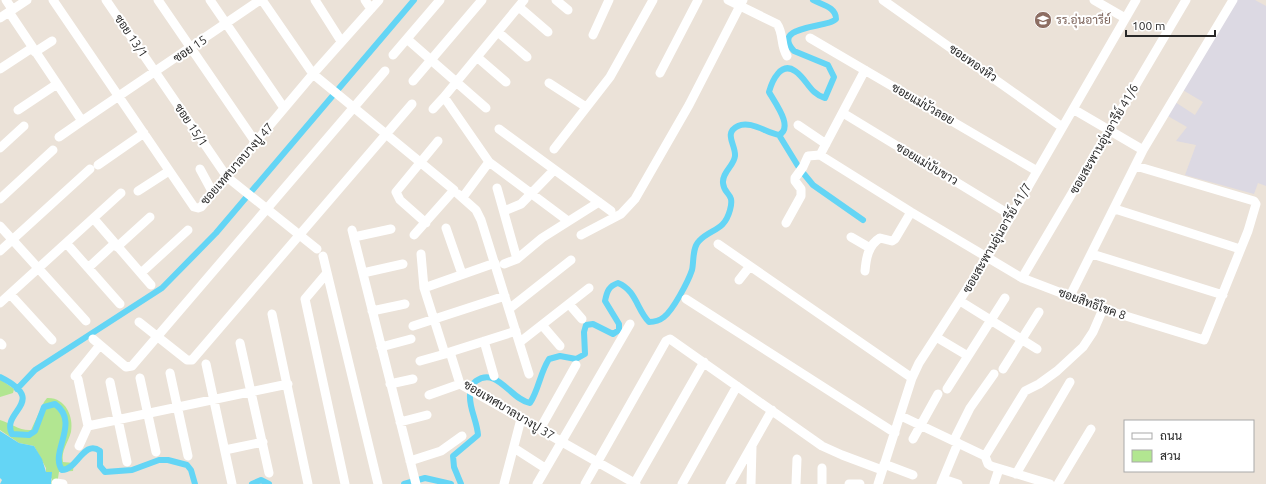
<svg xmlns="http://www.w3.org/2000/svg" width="1266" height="484" viewBox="0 0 1266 484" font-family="Ubuntu,Sarabun,sans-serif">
<rect width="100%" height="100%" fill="#ebe2d8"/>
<path fill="#dcd9e3" d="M1233 0H1255L1266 6V186L1258 183 1254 194 1185 175 1196 145 1176 141 1187 127 1166 115 1175 102 1195 115 1203 102 1181 89Z"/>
<path fill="#b2e691" d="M0 379 14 389 13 393 0 397Z
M47 398C65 397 74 416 71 432 68 443 61 450 63 462L74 463 73 471 59 472 57 484H51L52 479 46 472V468L34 446 19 443 0 430V420C10 423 20 431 31 430L44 402Z"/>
<path fill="#64d5f5" d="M0 431 19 443 34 446 42 459 46 472H52L51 484H0L2 480 0 478Z"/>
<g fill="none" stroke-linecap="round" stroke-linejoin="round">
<path stroke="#64d5f5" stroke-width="6" d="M779 135 798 166
M804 174 813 185 863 220
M0 377C50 402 0 411 12 434L29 435 35 431 44 407 55 404C81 423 49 452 62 470 77 470 84 439 100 451V466L105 472 132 470 159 460H168L187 465 191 470 195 484
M17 389 35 370 162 288 216 233 414 0
M252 484 261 480 269 484
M404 484 425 478 451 484
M461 484 454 467 453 456 478 435C477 421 469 408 470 395 470 390 472 384 476 381 497 366 511 400 530 403 539 389 540 373 549 359L560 356 576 359 585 354 584 332 586 325 593 324 613 334 619 330V324L605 301C607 291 609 286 618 283 636 290 637 310 649 322 655 322 659 321 664 317 673 310 688 282 692 270 694 262 692 248 699 241 711 228 724 232 730 210 735 192 724 196 723 183 722 172 734 166 735 156 736 145 723 133 738 126 750 120 767 133 779 135 794 127 775 103 769 92 772 81 781 61 795 71 807 79 810 94 825 98L834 77 828 65 794 51C770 25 829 28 836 19 836 7 822 5 813 0"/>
<path stroke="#fff" stroke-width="9" d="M6 0 12 9
M53 0 194 207 198 208 201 207 313 74 379 0
M106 0 227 177 317 249
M158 0 256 143
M210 0 284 108
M262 0 313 74 454 190 414 235
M315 0 341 41
M365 0 371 9
M556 0 568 10
M728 0 777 24C784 34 780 45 787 56
M883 0 1062 127
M1094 0 1125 18
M519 7 548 32
M9 12 82 121 260 0
M0 18 27 0
M498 32 527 57
M593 35 609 0
M810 38 1037 171
M407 39 486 108
M35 52 52 41
M393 55 440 0
M477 57 506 82
M0 69 32 48
M660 73 698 0
M413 81 482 0
M549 83 586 107
M433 109 444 97
M1073 109 1143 150
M18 110 57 84
M843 113 1012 216
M798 125 826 144
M499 129 611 211
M59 137 82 121
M0 148 24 126
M554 149 610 77 653 0
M820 155 865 70
M489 162 568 221
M98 165 144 133
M200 169 213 193
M497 188 517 259
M138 191 169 171
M458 194 476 210 481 220 529 374
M463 197 489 162 444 97 524 0
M0 199 53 150
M1115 209 1240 249
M504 211 521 204 554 170
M94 219 151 285
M426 223 400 200 396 192 438 141
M786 223 801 196V189L795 181V178L803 167 808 156 820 155 911 212 1022 278 1103 309 1204 340 1248 231 1256 204 1254 201 1136 166
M0 226 86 321
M446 228 462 274
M352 230 416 484
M581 235 621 214 635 199 689 105 743 0
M354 237 391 229
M851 237 870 248
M67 244 120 304
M718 244 912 378
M117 247 150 217
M0 251 90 169
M421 254 424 288 445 354 450 352 460 384 636 484
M1092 254 1223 295
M323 256 378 484
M504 264 517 259 542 238 599 202
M88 268 114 244
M865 271C866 259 868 245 880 238L892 241 895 239 911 212
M141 273 188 230
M327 273 305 299 345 484
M363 273 403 264
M1022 278 1186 0
M739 280 750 266
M424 288 495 263
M10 294 52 340
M1070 296 1143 150 1233 0
M686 299 895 433
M960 301 1037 349
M0 303 121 193
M569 304 582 319
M509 309 571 260
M372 311 405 304
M272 314 308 484
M139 322 187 360H192L412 104
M542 325 560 346
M413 326 505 296
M936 337 968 356
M93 339 126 367 132 366 385 71
M484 341 494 376
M520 342 589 288
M0 343 2 345
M240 343 269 473
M381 347 411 339
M450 352 516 331
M420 361 445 354
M206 364 232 484
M1003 369 1039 312
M170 373 188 456
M75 376 100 345
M140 378 156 452
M78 379 88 426 288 384
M110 382 127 462
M390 384 413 379
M947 389 1005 298
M429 395 460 384
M901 416 985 456 988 464 991 466 1050 484
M400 422 427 415
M540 429 576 365
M913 439 938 394
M954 440 970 408 994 374
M79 446 88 426
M514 448 545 468
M225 450 263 442
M985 456 1025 391 1039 384 1057 371 1083 347 1093 332 1103 309
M410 461 441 451 462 436
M884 464 913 475
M1016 474 1070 382
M943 479 958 484
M56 483 63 484
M504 484 521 419
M537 484 630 324
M585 484 666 341 670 339 822 446 842 455 882 470
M634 484 704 362
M682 484 737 386
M730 484 772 410
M751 484 752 447
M796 484 797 459
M822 484V468
M849 484H860
M878 484 912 378 919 363 987 258 1136 0
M941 484 958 443
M994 484 999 469
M1058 484 1091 429"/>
</g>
<defs>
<symbol id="school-disc" viewBox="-11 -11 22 22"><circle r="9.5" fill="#8d6e63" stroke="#fff"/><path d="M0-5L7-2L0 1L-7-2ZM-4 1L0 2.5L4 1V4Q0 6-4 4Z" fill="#fff"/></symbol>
</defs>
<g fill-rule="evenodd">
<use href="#school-disc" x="1033" y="10" width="20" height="20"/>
</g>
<g text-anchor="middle" stroke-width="4" stroke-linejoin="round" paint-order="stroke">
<g font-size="12" fill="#785e54" stroke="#fff" text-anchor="start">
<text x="1056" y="24">รร.อุ่นอารีย์</text>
</g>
<g font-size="12" fill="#282828" stroke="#fff">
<text transform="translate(131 36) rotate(56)" y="4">ซอย 13/1</text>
<text transform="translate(190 49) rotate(-34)" y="4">ซอย 15</text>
<text transform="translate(973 63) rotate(35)" y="4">ซอยทองหิว</text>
<text transform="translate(923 104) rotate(30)" y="4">ซอยแม่บัวลอย</text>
<text transform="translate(191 125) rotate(56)" y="4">ซอย 15/1</text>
<text transform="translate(1104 139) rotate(-60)" y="4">ซอยสะพานอุ่นอารีย์ 41/6</text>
<text transform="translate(237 164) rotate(-49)" y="4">ซอยเทศบาลบางปู 47</text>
<text transform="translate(927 164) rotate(31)" y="4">ซอยแม่บับขาว</text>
<text transform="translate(997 238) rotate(-60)" y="4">ซอยสะพานอุ่นอารีย์ 41/7</text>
<text transform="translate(1092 304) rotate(20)" y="4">ซอยสิทธิโชค 8</text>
<text transform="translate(509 410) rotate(31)" y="4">ซอยเทศบาลบางปู 37</text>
</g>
</g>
<rect x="1124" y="420" width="130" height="52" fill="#ffffff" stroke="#a9a9a9"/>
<rect x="1132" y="433" width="20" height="6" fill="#ffffff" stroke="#a9a9a9"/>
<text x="1160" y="440" font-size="12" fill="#282828">ถนน</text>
<rect x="1132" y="450" width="20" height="12" fill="#b2e691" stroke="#a9a9a9"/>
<text x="1160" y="460" font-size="12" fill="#282828">สวน</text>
<path d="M1126 30v6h89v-6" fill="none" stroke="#282828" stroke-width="2"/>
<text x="1132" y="30" font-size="12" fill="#282828" stroke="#ffffff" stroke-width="3" paint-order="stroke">100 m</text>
</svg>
